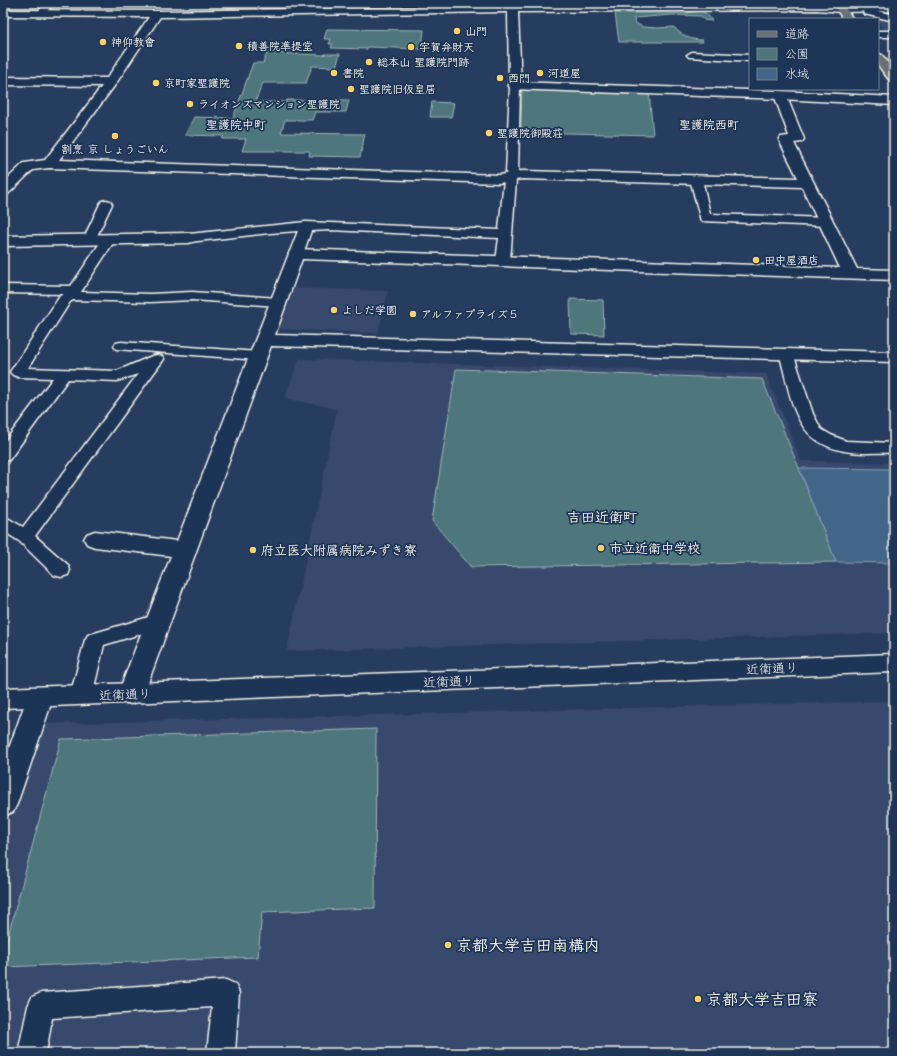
<svg xmlns="http://www.w3.org/2000/svg" width="897" height="1056" viewBox="0 0 897 1056" font-family="Kalam,'Klee One',sans-serif">
<rect width="100%" height="100%" fill="#273d60"/>
<filter id="ink" filterUnits="userSpaceOnUse"><feTurbulence type="fractalNoise" baseFrequency=".025" numOctaves="2"/><feDisplacementMap in="SourceGraphic" scale="8" xChannelSelector="R" yChannelSelector="G"/><feConvolveMatrix kernelMatrix="1 2 1 2 8 2 1 2 1" color-interpolation-filters="sRGB"/></filter>
<g filter="url(#ink)">
<path fill="#374a6e" d="M3 3H116L110 11 3 10Z
M872 15H894V42L878 22V19H875Z
M291 288 388 291 378 333 277 329Z
M299 359 766 374 801 461 894 463V633L287 651 337 409 285 398Z
M894 701V1053H3V838L41 724Z"/>
<path fill="#4e777b" stroke="#a1b4b2" d="M702 11 708 15 712 21 704 20 701 16 672 15 634 18 635 23 643 27 658 28 674 27C681 36 691 40 702 40L703 42H619L615 13H686Z
M327 29 424 30 422 49 367 47V49L331 48 333 44H329L331 39H324Z
M267 53 324 55 325 54H340L336 67 312 66 306 83H263L255 102H286L287 100H349L346 112H315L312 120H285L281 133 365 134 360 157 309 156 310 151H242L246 139H222L224 136 185 135 194 117 233 118 253 63H263Z
M522 87 649 91 653 135 521 132Z
M432 102 454 103 451 117H430Z
M570 299 603 300 604 335 571 334Z
M456 369 762 379 799 468 836 562 471 567 432 521Z
M376 729 375 908 262 912 258 957 3 967V955L61 739Z"/>
<path fill="#426689" stroke="#899eaf" d="M799 468 894 469V563L836 562Z"/>
<g fill="none" stroke-linecap="round" stroke-linejoin="round">
<defs>
<path id="service" d="M45 3H54L44 15H38L37 13Z
M878 31H894V37H878Z
M692 52 750 55V61L689 57 687 55Z
M515 83 520 86 518 173 516 175H508L506 173 510 86Z
M696 175 700 177 702 179 710 214 826 218 830 219 832 222 830 225 826 226 701 221 690 179 692 177Z
M510 176 514 178 516 180 510 261 508 264H498L496 261 499 238 330 230 311 231 303 254 301 257H291L289 254 298 231 270 233 189 242 184 241 183 238 184 235 189 234 306 222 499 230 504 180 506 178Z
M106 200 110 201 112 204 95 240 94 243H84L83 240 100 204 102 201Z
M109 236 114 237 115 240 81 292 150 294 192 292 278 298 283 299 285 302 283 305 278 306 192 300 150 302 73 300 70 302 28 368 117 371 152 356 157 355 162 356 164 359 35 536 68 565 70 570 68 575 61 577 54 575 19 541 3 531V517L9 519 23 527 138 374 117 381 68 379 9 460 3 461V444L53 378 18 377 13 375 10 372 60 296 64 294 3 293V285L71 286 104 237Z
M121 342 258 352 263 353 265 356 263 359 258 360 116 349 114 346 116 343Z
M786 349 791 350 793 353 813 414 821 429 831 435 846 441 894 443V453C880 452 865 454 851 452 792 445 793 400 779 353L781 350Z
M159 614 166 616 169 621 166 626 104 645 92 696 88 702 81 704 74 702 70 696 85 640 88 635Z
M226 980 235 984 239 993 235 1053H207L212 1007 52 1018 46 1053H18L28 1006 32 997 41 993Z"/>
<path id="pedestrian" d="M868 9 894 15V21L864 14 863 12Z
M515 82 780 91 894 97V105L780 99 511 89 509 86 511 83Z"/>
<path id="minor" d="M817 4 841 6 846 9 841 12 817 10 518 12 521 86 519 89H511L509 86 508 12 160 17 115 85 59 160 499 175 522 171 798 178 779 140 781 137 789 136 774 95 776 92H784L786 95 804 139 802 142 794 143 857 269 894 270V280L302 259 275 335 894 352V362L271 346 144 694 140 701 131 704 122 701 118 694 171 556 95 547 87 544 84 539 87 534 95 531 177 541 290 251 296 249 840 268 802 187 522 179 499 183 49 168 33 170 8 194 3 195V183L24 163 45 160 102 86 3 85V77L107 78 149 17 3 16V10L157 11 494 6Z
M189 233 195 235 197 238 195 241 189 243 3 246V236Z
M40 688 49 691 53 698 17 804 13 812 3 816V765L27 698 31 691Z"/>
<path id="tertiary" d="M894 5V11L841 12 836 9 841 6Z
M894 654V672L3 708V688Z"/>
<path id="primary" d="M832 3H842L853 19H843Z
M878 53 882 55 894 70V82L890 81 878 65Z"/>
</defs>
<use href="#service" stroke="#f4f1e8" stroke-width="3"/>
<use href="#pedestrian" stroke="#f4f1e8" stroke-width="3"/>
<use href="#minor" stroke="#f4f1e8" stroke-width="3"/>
<use href="#tertiary" stroke="#f4f1e8" stroke-width="3"/>
<use href="#primary" stroke="#f4f1e8" stroke-width="3"/>
<use href="#service" fill="#1d3557" fill-rule="evenodd"/>
<use href="#pedestrian" fill="#1d3557" fill-rule="evenodd"/>
<use href="#minor" fill="#1d3557" fill-rule="evenodd"/>
<use href="#tertiary" fill="#1d3557" fill-rule="evenodd"/>
<use href="#primary" fill="#6a7074" fill-rule="evenodd"/>
</g>
</g>
<g fill="#ffd166" stroke="#1d3557" stroke-width="1.5">
<circle cx="457" cy="31" r="4"/>
<circle cx="103" cy="42" r="4"/>
<circle cx="239" cy="46" r="4"/>
<circle cx="411" cy="47" r="4"/>
<circle cx="369" cy="62" r="4"/>
<circle cx="334" cy="73" r="4"/>
<circle cx="540" cy="73" r="4"/>
<circle cx="500" cy="78" r="4"/>
<circle cx="156" cy="83" r="4"/>
<circle cx="351" cy="89" r="4"/>
<circle cx="190" cy="104" r="4"/>
<circle cx="489" cy="133" r="4"/>
<circle cx="115" cy="136" r="4"/>
<circle cx="756" cy="260" r="4"/>
<circle cx="334" cy="310" r="4"/>
<circle cx="413" cy="314" r="4"/>
<circle cx="601" cy="548" r="4"/>
<circle cx="253" cy="550" r="4"/>
<circle cx="448" cy="945" r="4"/>
<circle cx="698" cy="999" r="4"/>
</g>
<g text-anchor="middle" stroke-width="3.5" stroke-linejoin="round" paint-order="stroke">
<g font-size="11" font-weight="bold" fill="#f4f1e8" stroke="#1d3557" text-anchor="start">
<text x="465" y="35">山門</text>
<text x="111" y="46">神仰教會</text>
<text x="247" y="50">積善院凖提堂</text>
<text x="419" y="51">宇賀弁財天</text>
<text x="377" y="66">総本山 聖護院門跡</text>
<text x="342" y="77">書院</text>
<text x="548" y="77">河道屋</text>
<text x="508" y="82">西門</text>
<text x="164" y="87">京町家聖護院</text>
<text x="359" y="93">聖護院旧仮皇居</text>
<text x="198" y="108">ライオンズマンション聖護院</text>
<text x="497" y="137">聖護院御殿荘</text>
<text x="115" y="153" text-anchor="middle">割烹 京 しょうごいん</text>
<text x="764" y="264">田中屋酒店</text>
<text x="342" y="314">よしだ学園</text>
<text x="421" y="318">アルファプライズ５</text>
</g>
<g font-size="12" font-weight="bold" fill="#f4f1e8" stroke="#1d3557">
<text x="236" y="129">聖護院中町</text>
<text x="709" y="129">聖護院西町</text>
</g>
<g font-size="13" font-weight="bold" fill="#f4f1e8" stroke="#1d3557" text-anchor="start">
<text x="609" y="553">市立近衛中学校</text>
<text x="261" y="555">府立医大附属病院みずき寮</text>
</g>
<g font-size="13" fill="#f4f1e8" stroke="#1d3557">
<text transform="translate(772 668) rotate(-2)" y="5">近衛通り</text>
<text transform="translate(449 681) rotate(-2)" y="5">近衛通り</text>
<text transform="translate(125 694) rotate(-2)" y="5">近衛通り</text>
</g>
<g font-size="14" font-weight="bold" fill="#f4f1e8" stroke="#1d3557">
<text x="602" y="522">吉田近衛町</text>
</g>
<g font-size="16" font-weight="bold" fill="#f4f1e8" stroke="#1d3557" text-anchor="start">
<text x="456" y="951">京都大学吉田南構内</text>
<text x="706" y="1005">京都大学吉田寮</text>
</g>
</g>
<rect width="897" height="1056" fill="none" stroke="#1d3557" stroke-width="16"/>
<rect x="8" y="8" width="881" height="1040" fill="none" stroke="#f4f1e8" stroke-width="1.5" filter="url(#ink)"/>
<rect x="749" y="18" width="130" height="72" fill="#1d3557" stroke="#738091"/>
<rect x="757" y="31" width="20" height="6" fill="#6a7074" stroke="#738091"/>
<text x="785" y="38" font-size="12" fill="#f4f1e8">道路</text>
<rect x="757" y="48" width="20" height="12" fill="#4e777b" stroke="#738091"/>
<text x="785" y="58" font-size="12" fill="#f4f1e8">公園</text>
<rect x="757" y="68" width="20" height="12" fill="#426689" stroke="#738091"/>
<text x="785" y="78" font-size="12" fill="#f4f1e8">水域</text>
</svg>
